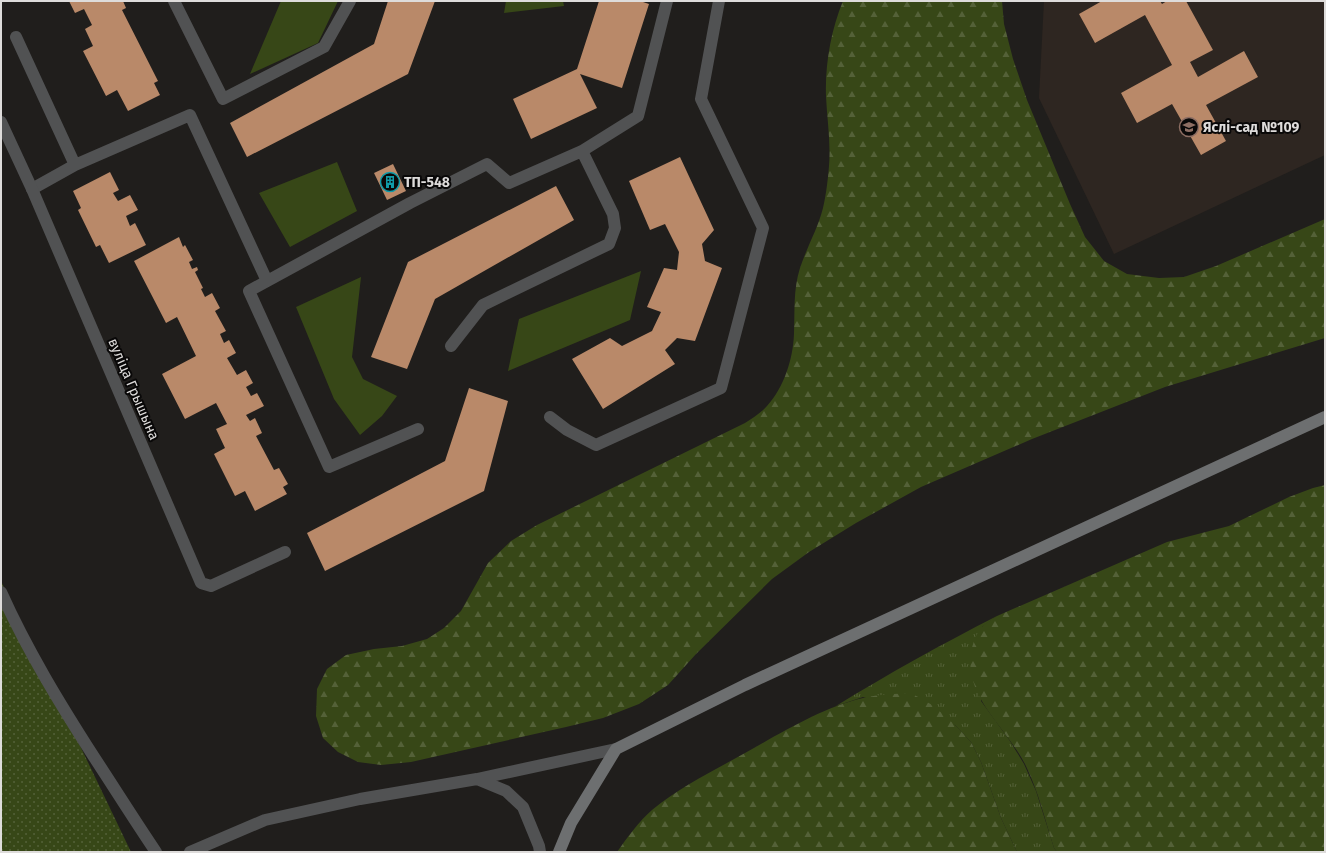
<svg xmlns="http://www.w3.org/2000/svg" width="1326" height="853" viewBox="0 0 1326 853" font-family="'Fira Sans',sans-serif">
<defs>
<pattern id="grass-tufts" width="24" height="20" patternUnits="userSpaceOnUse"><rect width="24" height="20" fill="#374717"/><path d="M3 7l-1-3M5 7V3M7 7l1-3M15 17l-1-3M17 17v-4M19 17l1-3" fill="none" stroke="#546138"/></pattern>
<pattern id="forest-firs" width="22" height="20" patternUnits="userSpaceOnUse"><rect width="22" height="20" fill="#374717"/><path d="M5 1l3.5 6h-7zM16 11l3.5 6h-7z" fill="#546138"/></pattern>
<pattern id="garden-dots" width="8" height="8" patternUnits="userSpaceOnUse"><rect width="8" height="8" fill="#374717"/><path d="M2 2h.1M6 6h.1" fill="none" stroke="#546138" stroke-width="1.8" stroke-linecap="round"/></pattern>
</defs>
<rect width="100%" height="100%" fill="#201e1c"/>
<path fill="#2e2621" d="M1044 1H1325V155L1114 254 1039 98Z"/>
<path fill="url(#grass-tufts)" d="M997 616 982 627 981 701 1010 741 1024 764 1036 791 1054 848 1057 852H1017L1001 818 981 762 971 742 955 725 863 697 836 706C888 674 942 644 997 616Z"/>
<path fill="url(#forest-firs)" d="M843 1H1002L1004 24 1013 59 1027 100 1070 204 1085 237 1104 261 1127 274 1159 278 1184 277 1216 266 1325 219V338L1165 387 1032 439 921 487 856 523 809 552 772 579 696 654 668 685 639 704 603 718 566 727 411 762 381 765 358 762 338 752 323 738 316 716 317 689 327 669 346 655 374 649 402 646 427 639 444 628 461 611 488 563 511 541 537 525 745 423C752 418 761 413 767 406 784 387 793 359 794 334 795 311 793 290 800 268 807 247 818 228 823 208 826 195 828 179 829 166 831 143 827 119 826 96 825 64 831 30 843 1Z
M1325 485V852H1057L1054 848C1045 820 1038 790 1025 764 1006 727 964 697 971 652 973 643 976 634 982 627 986 623 992 619 997 616L1167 542 1229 526 1289 497 1313 488Z
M911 693 934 706 955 725 971 742 981 762 1001 818 1017 852H617C627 838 639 821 652 810 680 787 713 771 745 753 781 733 823 707 863 698 879 694 895 694 911 693Z"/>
<path fill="#374717" d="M281 1H338L318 43 250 74Z
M506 1H563L564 6 504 13Z
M337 162 357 211 290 247 259 193Z
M641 271 630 320 508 371 519 319Z
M361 277 352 357 363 379 397 396 382 416 360 435 334 399 296 307Z"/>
<path fill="url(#garden-dots)" d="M1 581 131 852H1Z"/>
<path fill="#b98969" d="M69 1H123L126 8 122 10 158 81 154 83 160 95 128 111 117 90 106 96 83 51 93 46 85 29 92 25 84 9 75 13Z
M388 1H435L408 74 247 157 230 123 374 44Z
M599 1H640L649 4 622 88 580 74 597 108 531 139 513 99 577 69Z
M1102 1H1160L1162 4 1167 1H1186L1213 50 1190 62 1198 77 1244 51 1258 77 1206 105 1226 141 1201 155 1172 104 1137 123 1121 93 1172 65 1145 15 1095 43 1079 14Z
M680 157 714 230 702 244 705 261 722 268 695 341 677 338 665 350 675 364 603 409 572 359 610 338 622 346 652 331 661 312 647 307 664 268 677 270 679 252 665 224 650 230 629 181Z
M393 164 406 191 387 200 374 173Z
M110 172 119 190 113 193 118 201 130 195 138 210 126 216 130 226 135 223 146 245 109 263 100 245 96 247 78 210 81 208 73 191Z
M556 186 574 220 435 299 407 369 371 357 408 262Z
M179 237 183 247 185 245 193 260 189 262 192 269 197 267 198 270 195 272 203 288 201 289 205 297 212 293 220 308 215 311 226 331 220 334 224 343 229 340 236 353 227 358 237 375 246 370 253 383 246 387 251 396 257 393 264 406 246 415 250 421 255 418 262 433 256 436 274 470 279 468 288 484 283 487 287 494 255 511 245 491 235 496 214 454 225 448 216 429 227 424 216 403 185 419 162 374 196 356 177 317 166 323 134 261Z
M469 388 508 401 484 491 325 571 307 533 445 461Z"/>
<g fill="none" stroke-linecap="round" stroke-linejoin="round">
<path stroke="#515253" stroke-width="12" d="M174 1 223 99 324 47 350 1
M16 37 75 165
M32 189 75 165 190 115 267 281
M451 346 483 305 609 244 615 228 613 214 582 151
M550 417 567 430 596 445 721 388 763 228 701 99 719 1
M418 429 329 467 249 291 410 203 487 164 509 183 582 151 638 116 667 1"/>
<path stroke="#515253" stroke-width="12" d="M1 122 32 189 201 583 211 586 285 552
M1 592C27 650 60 704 94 757 115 789 135 821 156 852
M477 779 506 791 523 807 539 846 540 852
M190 852 265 820 360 799 477 779 616 749"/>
<path stroke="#6d6f70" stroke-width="12" d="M559 852 571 823 616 749 745 685 1325 417"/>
</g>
<defs>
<symbol id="school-ring" viewBox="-11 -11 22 22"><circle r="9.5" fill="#090808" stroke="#8d6e63" stroke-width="1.5"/><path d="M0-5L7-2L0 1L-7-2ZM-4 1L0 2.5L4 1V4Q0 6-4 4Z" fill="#8d6e63"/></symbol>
<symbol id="building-ring" viewBox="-11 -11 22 22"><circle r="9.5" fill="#090808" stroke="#0f9aa8" stroke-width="1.5"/><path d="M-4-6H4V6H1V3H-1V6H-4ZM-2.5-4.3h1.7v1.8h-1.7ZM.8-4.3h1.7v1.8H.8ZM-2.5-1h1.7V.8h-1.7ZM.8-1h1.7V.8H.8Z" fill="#0f9aa8"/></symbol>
</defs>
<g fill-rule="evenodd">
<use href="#school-ring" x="1178" y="116" width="22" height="22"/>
<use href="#building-ring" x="379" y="171" width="22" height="22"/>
</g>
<g text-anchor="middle" stroke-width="4" stroke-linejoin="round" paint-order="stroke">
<g font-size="14" font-weight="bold" fill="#dedcdb" stroke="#090808" text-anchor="start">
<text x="1203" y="132">Яслі-сад №109</text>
<text x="404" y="187">ТП-548</text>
</g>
<g font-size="14" fill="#dedcdb" stroke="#090808">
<text transform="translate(134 389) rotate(67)" y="5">вуліца Грышына</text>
</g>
</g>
<rect width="1326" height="853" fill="none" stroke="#dedcdb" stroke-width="4"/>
</svg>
